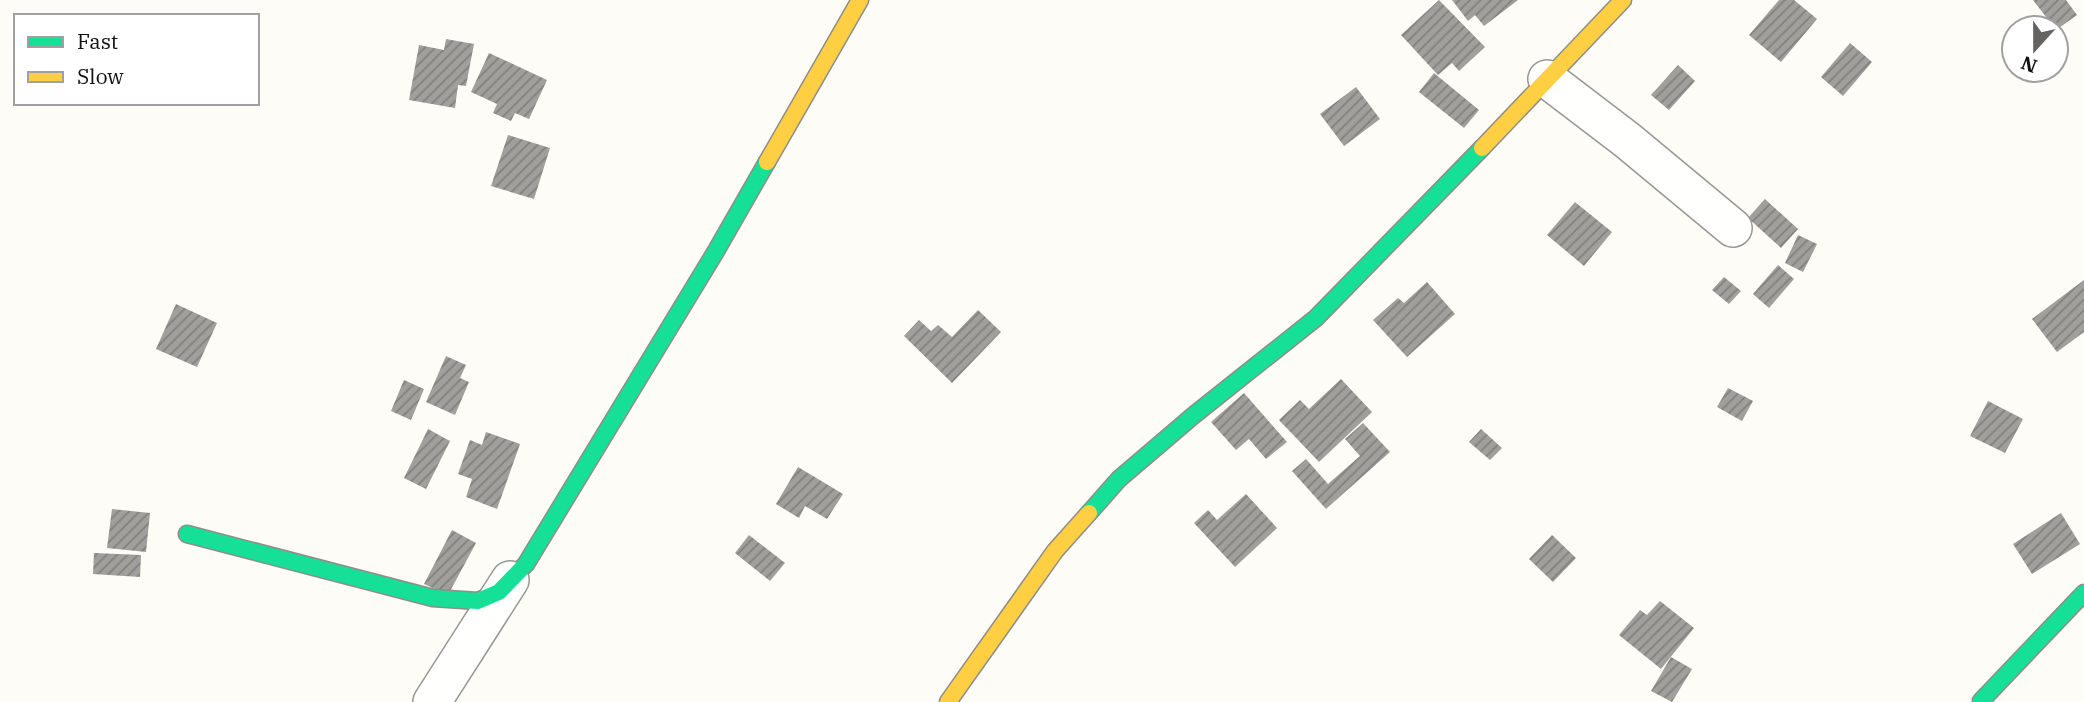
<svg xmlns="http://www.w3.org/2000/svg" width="2084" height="702" viewBox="0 0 2084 702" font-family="'IBM Plex Serif',serif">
<defs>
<pattern id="building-hatch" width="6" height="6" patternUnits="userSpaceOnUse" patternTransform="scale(1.75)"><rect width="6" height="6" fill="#a19f9c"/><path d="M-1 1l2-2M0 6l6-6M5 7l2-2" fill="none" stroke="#82807e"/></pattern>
</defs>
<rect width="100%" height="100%" fill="#fdfcf7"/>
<path fill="url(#building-hatch)" d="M1439 0 1485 47 1459 71 1452 63 1438 75 1401 35Z
M1452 0H1518L1484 26 1475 15 1468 21Z
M1779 0H1794L1817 19 1781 62 1749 35Z
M2033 0H2066L2077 15 2056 30Z
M446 39 474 44 466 86 458 85 455 108 409 100 419 45 444 50Z
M1850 43 1872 62 1843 96 1821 77Z
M489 53 547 80 529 119 515 113 511 121 493 113 497 104 471 92Z
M1678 65 1695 81 1669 110 1651 95Z
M1434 73 1479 110 1464 128 1419 92Z
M1356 87 1380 119 1344 146 1320 114Z
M508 135 550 148 534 199 491 186Z
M1765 199 1798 229 1781 248 1748 218Z
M1575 202 1612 232 1584 266 1547 235Z
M1798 235 1817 244 1803 272 1785 263Z
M1778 265 1794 279 1769 308 1753 294Z
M1724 277 1741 291 1729 304 1712 290Z
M2084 280V332L2057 352 2032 319Z
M1427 282 1455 314 1407 357 1373 320 1398 298 1404 303Z
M176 304 217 323 197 367 156 349Z
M978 310 1001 332 952 383 904 336 919 320 931 331 938 325 952 337Z
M446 356 466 365 460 378 469 382 455 415 426 402Z
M1341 379 1372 412 1319 462 1279 420 1300 400 1309 409Z
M404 380 424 389 411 420 391 411Z
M1728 388 1753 401 1742 421 1717 407Z
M1244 393 1287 442 1266 459 1249 439 1236 450 1211 422Z
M1988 401 2023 419 2005 453 1970 436Z
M1363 423 1390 452 1326 509 1292 471 1306 459 1328 484 1360 456 1345 439Z
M428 429 450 441 426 489 404 478Z
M1481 429 1502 448 1490 460 1469 442Z
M486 432 520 444 497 509 466 497 472 479 458 474 470 440 482 445Z
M798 467 843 494 827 519 805 506 799 518 776 504Z
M1246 494 1277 528 1235 567 1194 523 1208 510 1217 520Z
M112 509 150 513 146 552 107 548Z
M2061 513 2080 544 2032 574 2013 544Z
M452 530 476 543 448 595 424 584Z
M749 535 785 563 770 581 735 553Z
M1552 535 1576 558 1553 582 1529 559Z
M94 553 141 555 140 577 93 574Z
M1660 601 1694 628 1661 669 1619 635 1640 610 1647 615Z
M1671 657 1692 669 1672 702 1651 691Z"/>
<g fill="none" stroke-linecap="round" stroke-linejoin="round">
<defs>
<path id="street" d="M1547 79 1627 140 1733 228
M432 702 510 580"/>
<path id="fast" d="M1089 513 1119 479 1194 415 1316 318 1482 148
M187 534 433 598 478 601 499 592 526 564 716 251 767 162
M1981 701 2084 593"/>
<path id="slow" d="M1482 148 1623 0
M767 162 860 0
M948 702 1055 551 1089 513"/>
</defs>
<use href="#street" stroke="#979795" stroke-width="40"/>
<use href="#fast" stroke="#8e8d8b" stroke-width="19"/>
<use href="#slow" stroke="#8e8d8b" stroke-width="19"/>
<use href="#street" stroke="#fffffe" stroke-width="37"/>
<use href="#fast" stroke="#16e098" stroke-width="16"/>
<use href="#slow" stroke="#ffcf43" stroke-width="16"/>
</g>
<rect x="14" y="14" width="245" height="91" fill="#ffffff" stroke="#a0a0a0" stroke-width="2"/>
<rect x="28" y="37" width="35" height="10" fill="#16e098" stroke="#a0a0a0" stroke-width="2"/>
<text x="77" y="49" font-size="21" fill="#111111">Fast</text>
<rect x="28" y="72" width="35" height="10" fill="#ffcf43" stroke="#a0a0a0" stroke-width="2"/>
<text x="77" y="84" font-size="21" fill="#111111">Slow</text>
<g transform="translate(2035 49) rotate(201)"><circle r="33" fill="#ffffff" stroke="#a0a0a0" stroke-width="2"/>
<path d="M0-5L12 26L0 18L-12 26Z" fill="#646362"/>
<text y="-10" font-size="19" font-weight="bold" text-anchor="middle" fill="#111111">N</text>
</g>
</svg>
